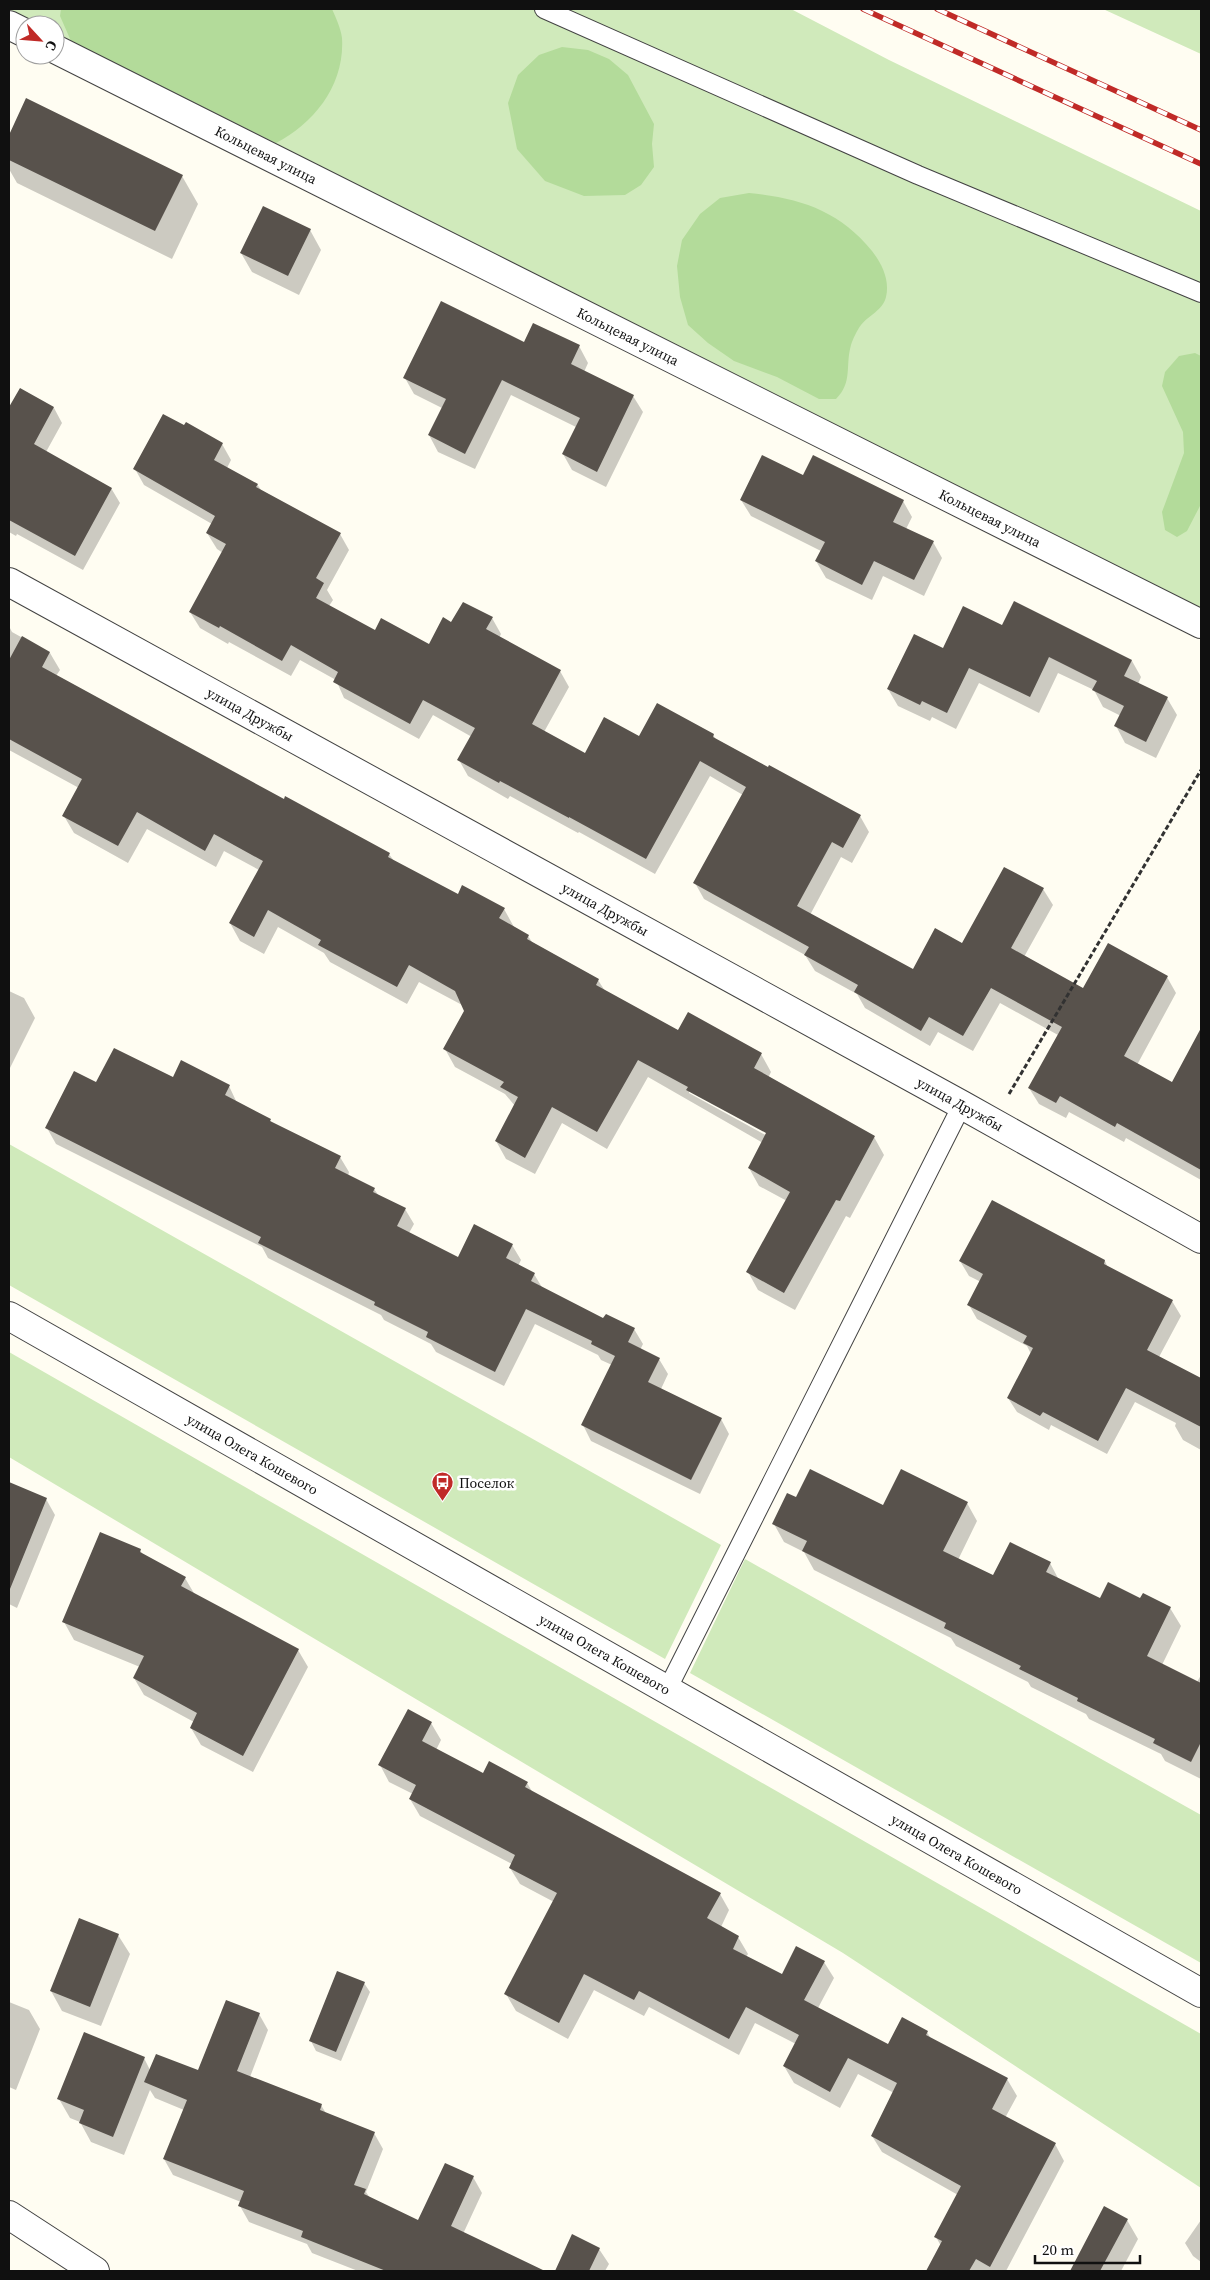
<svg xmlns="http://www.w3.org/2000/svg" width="1210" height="2280" viewBox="0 0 1210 2280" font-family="'Source Serif 4',serif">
<rect width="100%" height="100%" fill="#fffdf2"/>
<path fill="#d0eabb" d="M9 9H791L889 60 1201 211V608L55 33V25H39Z
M1103 9H1201V54Z
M9 1144 721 1545 665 1659 9 1285Z
M9 1352 1201 2034V2188L843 1953 9 1457Z
M745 1559 1201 1815V1963L690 1673Z"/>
<path fill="#b3db9a" d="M61 9H332C336 18 341 29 342 38 345 84 315 123 276 143L71 41 60 16Z
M562 47 588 50 609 59 628 75 654 124 652 144 654 167 641 185 625 195 584 196 545 181 517 149 508 103 518 75 539 55Z
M749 193C799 198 839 210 872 251 882 264 890 280 886 297 883 310 869 315 861 325 857 330 853 339 851 345 845 366 853 382 836 399H819L777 377 734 361 708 343 688 325 680 297 677 266 682 240 700 214 720 198Z
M1195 353 1201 356V504L1187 531 1177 537 1165 530 1162 512 1184 453 1183 432 1162 386 1165 372 1179 356Z"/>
<path fill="#0003" fill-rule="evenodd" d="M27 100 182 176 198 204 172 259 17 183 9 169V138Z
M310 230 321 250 299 295 252 272 241 253Z
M524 344 579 346 588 363 584 372 633 396 643 412 606 487 572 470 563 454 576 427 511 395 475 469 438 452 429 435 442 408 414 394 405 378Z
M20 389 54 408 62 423 46 452 111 488 120 503 83 570 17 534 16 536 9 532V409Z
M222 444 231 460 227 468 257 484 261 490 340 534 349 550 327 590 333 600 329 606 376 632 429 645 452 624 492 618 501 634 499 638 560 671 569 687 544 732 585 755 640 738 713 735 717 741 860 816 869 832 852 863 841 857 810 915 913 970 962 945 1005 869 1043 889 1053 905 1024 957 1083 990 1167 977 1176 993 1137 1065 1172 1083 1188 1055 1201 1062V1180L1126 1138 1124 1142 1069 1112 1066 1118 1039 1104 1029 1088 1058 1035 1000 1003 973 1051 938 1032 930 1046 865 1008 857 994 815 971 805 955 704 899 695 883 743 795 710 776 655 874 579 832 578 833 510 796 508 799 468 776 459 760 472 737 433 715 419 739 344 698 336 680 300 660 291 676 229 642 228 644 200 628 190 612 223 553 217 549 207 533 212 524 144 485 135 469Z
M803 477 903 501 912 517 906 529 933 542 942 558 924 596 883 576 872 600 826 578 816 561 821 551 751 516 741 500Z
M9 626 12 632 50 653 60 670 56 676 284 801 389 854 394 861 458 895 504 909 514 927 528 936 534 945 598 980 605 991 679 1031 761 1054 771 1072 768 1078 874 1137 884 1155 850 1218 846 1216 795 1310 758 1290 748 1272 787 1201 759 1186 749 1168 763 1143 648 1077 607 1149 562 1123 535 1174 506 1159 496 1141 515 1106 505 1094 455 1067 445 1049 466 1011 464 1006 419 982 407 1004 330 962 324 953 278 927 264 954 240 941 230 923 259 870 224 851 216 867 147 829 128 863 74 833 64 816 79 788 9 750ZM689 1090 772 1135 771 1138 689 1093Z
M1003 627 1132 661 1141 677 1138 684 1167 698 1177 715 1156 758 1125 743 1116 726 1121 716 1103 707 1094 690 1058 673 1039 713 979 683 956 729 932 717 930 721 898 706 888 689 943 650Z
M9 991 24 998 35 1018 9 1070Z
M173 1078 229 1086 237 1103 270 1120 272 1123 340 1157 349 1172 348 1176 374 1189 379 1196 405 1209 414 1224 409 1233 459 1259 512 1245 521 1260 518 1266 534 1274 543 1289 604 1320 634 1329 643 1344 640 1350 659 1359 668 1374 661 1389 721 1419 729 1434 700 1494 591 1441 583 1425 612 1365 601 1360 598 1355 535 1324 504 1386 436 1352 431 1344 384 1320 381 1315 268 1258 262 1247 56 1144 47 1128 97 1084Z
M960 1261H1105L1108 1268 1172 1301 1181 1316 1159 1357 1201 1379V1450L1183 1440 1175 1426 1176 1423 1135 1402 1107 1454 1051 1425 1049 1430 1017 1412 1008 1398 1031 1354 1027 1346 977 1319 969 1305 981 1282 969 1276Z
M9 1483 46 1499 55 1515 17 1608 9 1604Z
M796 1499 884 1507 967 1503 977 1521 958 1560 994 1577 1050 1563 1059 1580 1101 1600H1140L1170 1608 1181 1626 1162 1665 1197 1682 1201 1675V1779L1165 1761 1161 1754 1089 1719 1086 1714 1031 1687 1028 1682 956 1646 951 1638 814 1570 804 1552 784 1542 774 1524Z
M140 1550 143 1555 185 1578 195 1595 298 1650 308 1667 253 1772 201 1745 191 1728 194 1722 144 1695 134 1678 140 1667 74 1640 64 1622Z
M431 1723 441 1740 436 1750 483 1775 527 1783 533 1793 720 1894 729 1910 721 1927 738 1937 748 1954 746 1957 782 1976 824 1962 834 1978 818 2008 888 2045 927 2032 931 2039 1007 2079 1017 2096 1005 2118 1055 2144 1064 2161 1006 2271H928L941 2246 936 2237 958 2195 882 2152 872 2136 894 2093 858 2074 840 2108 794 2083 784 2066 796 2044 755 2023 739 2055 649 2007 644 2016 594 1990 568 2039 516 2011 506 1994 554 1902 520 1884 510 1868 512 1864 420 1816 410 1799 413 1794 389 1782 380 1765Z
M118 1935 130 1954 101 2026 62 2011 51 1991Z
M364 1983 370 1992 341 2061 316 2051 311 2041Z
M9 2002 29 2010 40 2029 16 2090 9 2087Z
M259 2014 268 2030 250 2077 321 2105 327 2115 374 2133 383 2149 366 2192 370 2198 419 2222 473 2177 482 2193 463 2234 542 2271H358L312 2253 307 2244 249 2222 240 2206 241 2202 173 2175 164 2159 184 2110 155 2098 150 2090 124 2155 91 2142 80 2122 70 2118 59 2099 144 2058 150 2070 199 2072Z
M1104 2208 1127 2220 1138 2239 1121 2271H1071Z
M1201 2220V2262L1193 2256 1185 2243Z
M573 2236 599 2249 609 2264 605 2271H556Z"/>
<path fill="#58524c" d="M26 98 183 175 155 231 9 160V135Z
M263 206 311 229 288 276 240 253Z
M441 301 524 342 533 323 580 345 571 364 634 395 597 472 562 454 580 418 502 380 465 454 428 435 446 399 403 378Z
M20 388 54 407 34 444 112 488 75 556 9 520V407Z
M163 414 184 425 186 422 223 443 214 460 258 484 256 487 341 533 316 578 324 583 316 598 375 630 381 618 429 644 443 617 451 622 463 602 493 617 486 629 561 670 532 724 585 753 604 717 639 736 657 703 714 734 713 737 768 767 769 765 861 815 843 848 832 842 797 906 913 969 935 928 962 943 1004 867 1044 888 1011 948 1083 988 1108 943 1168 976 1124 1056 1172 1082 1201 1028V1170L1117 1123 1115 1127 1060 1096 1056 1103 1028 1088 1062 1027 991 988 963 1036 929 1017 921 1031 854 992 858 985 804 955 809 947 693 883 746 787 700 761 646 859 569 817V818L500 781 499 783 457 760 475 728 423 700 410 724 333 682 338 672 291 645 282 661 220 626 219 628 189 612 226 544 206 533 215 516 133 469Z
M762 455 803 475 813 455 904 500 893 522 934 541 914 580 874 561 862 585 815 561 825 542 740 500Z
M1014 601 1132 660 1124 676 1168 697 1146 742 1114 726 1124 706 1092 690 1097 681 1049 657 1030 697 969 668 947 713 922 701 920 705 887 689 914 634 943 648 963 606 1002 625Z
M22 636 50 652 42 667 284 799 285 796 390 853 388 857 458 894 462 885 505 908 499 918 529 935 527 939 599 979 596 985 678 1030 688 1012 762 1053 754 1068 875 1136 840 1201 836 1200 784 1293 746 1272 790 1192 748 1168 766 1133 686 1090 688 1087 638 1060 597 1132 552 1107 525 1158 495 1141 518 1097 500 1087 504 1082 443 1049 464 1011 455 991 409 965 397 987 318 945 321 940 268 910 254 937 229 923 263 861 214 834 205 851 137 812 118 846 62 816 82 779 9 739V660Z
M114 1048 173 1077 181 1060 230 1085 225 1095 271 1119 270 1121 341 1156 335 1168 375 1188 373 1192 406 1208 397 1226 458 1257 474 1224 513 1244 506 1258 535 1273 531 1281 603 1318 606 1314 635 1328 628 1342 660 1358 648 1382 722 1418 691 1480 581 1425 615 1356 591 1344 592 1341 526 1309 495 1372 426 1337 428 1332 374 1305 375 1302 258 1243 261 1237 45 1128 74 1071 96 1082Z
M992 1200 1105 1260 1104 1264 1173 1300 1147 1350 1201 1378V1427L1126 1388 1098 1441 1043 1412 1040 1416 1007 1398 1033 1348 1023 1343 1027 1336 967 1305 983 1274 959 1261Z
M810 1469 883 1505 901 1469 968 1502 943 1551 993 1575 1010 1542 1051 1562 1046 1572 1100 1598 1108 1582 1140 1598 1143 1593 1171 1607 1147 1656 1201 1683V1742L1191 1762 1153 1743 1155 1739 1077 1701 1078 1698 1019 1669 1021 1666 944 1628 946 1623 802 1551 807 1541 772 1524 787 1493 796 1497Z
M9 1482 47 1498 10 1589H9Z
M100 1532 141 1549 140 1552 186 1577 181 1586 299 1649 243 1756 190 1728 197 1713 133 1678 144 1656 62 1622Z
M408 1709 432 1722 422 1741 483 1773 489 1761 528 1782 525 1787 721 1893 707 1918 739 1936 733 1949 782 1974 796 1946 825 1961 804 2000 888 2044 902 2017 928 2031 926 2035 1008 2078 992 2109 1056 2143 990 2267 976 2259 969 2271H926L942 2241 934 2237 961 2186 871 2136 897 2083 848 2058 830 2092 783 2066 799 2035 746 2007 729 2039 639 1991 634 2000 584 1974 559 2023 504 1994 557 1893 509 1868 515 1855 409 1799 416 1785 378 1765Z
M79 1918 119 1934 90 2007 50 1991Z
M337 1971 365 1982 336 2052 309 2041Z
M226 2000 260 2013 237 2071 322 2104 320 2110 375 2132 354 2185 366 2189 364 2194 418 2220 445 2163 474 2176 451 2226 545 2271H386L301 2237 303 2231 238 2206 244 2191 163 2159 187 2100 144 2082 156 2054 198 2070Z
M84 2032 145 2057 113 2137 79 2123 84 2110 57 2099Z
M1104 2206 1128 2219 1100 2271H1070Z
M572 2234 600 2248 589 2271H555Z"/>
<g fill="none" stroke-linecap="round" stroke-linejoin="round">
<defs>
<path id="service" d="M544 9 918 175 1201 293
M667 1690 962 1105"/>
<g id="minor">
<path d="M9 25 25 33"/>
<path id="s1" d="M55 49 1201 624"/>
<path id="s2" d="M9 582 962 1105 1201 1239"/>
<path d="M9 2215 95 2271"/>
</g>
<g id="tertiary">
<path id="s3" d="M9 1316 1201 1993"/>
</g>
</defs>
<use href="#service" stroke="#434343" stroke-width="20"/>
<use href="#minor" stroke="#434343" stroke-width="30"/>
<use href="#tertiary" stroke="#434343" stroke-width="30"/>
<path stroke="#323232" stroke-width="3" stroke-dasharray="5 2.5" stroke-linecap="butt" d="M1009 1094 1201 770"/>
<use href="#service" stroke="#fff" stroke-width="18"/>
<use href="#minor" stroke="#fff" stroke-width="28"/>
<use href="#tertiary" stroke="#fff" stroke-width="28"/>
<defs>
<path id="rail" d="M863 9 1201 164
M937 9 1201 130"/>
</defs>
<use href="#rail" stroke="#c02a27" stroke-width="5.5"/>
<use href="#rail" stroke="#fff" stroke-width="4" stroke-dasharray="11" stroke-linecap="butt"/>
</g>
<defs>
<symbol id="bus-pin" viewBox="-11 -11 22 30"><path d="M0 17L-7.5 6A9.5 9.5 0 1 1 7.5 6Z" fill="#c02a27" stroke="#fff"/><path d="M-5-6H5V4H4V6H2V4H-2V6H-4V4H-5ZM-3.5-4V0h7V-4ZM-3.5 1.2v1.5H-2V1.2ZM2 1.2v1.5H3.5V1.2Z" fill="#fff"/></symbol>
</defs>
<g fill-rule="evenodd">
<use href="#bus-pin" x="430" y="1470" width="25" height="34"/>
</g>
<g text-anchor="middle" stroke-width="5" stroke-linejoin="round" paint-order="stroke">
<g font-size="14" fill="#101010" stroke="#fff">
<text dy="5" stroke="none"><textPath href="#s1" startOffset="236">Кольцевая улица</textPath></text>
<text dy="5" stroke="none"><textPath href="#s1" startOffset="641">Кольцевая улица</textPath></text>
<text dy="5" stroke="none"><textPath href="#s1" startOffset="1046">Кольцевая улица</textPath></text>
<text dy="5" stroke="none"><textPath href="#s2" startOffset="275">улица Дружбы</textPath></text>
<text dy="5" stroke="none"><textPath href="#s2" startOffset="680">улица Дружбы</textPath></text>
<text dy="5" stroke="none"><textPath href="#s2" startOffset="1085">улица Дружбы</textPath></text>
<text dy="5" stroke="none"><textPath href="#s3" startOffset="280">улица Олега Кошевого</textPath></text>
<text dy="5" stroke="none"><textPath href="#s3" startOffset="685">улица Олега Кошевого</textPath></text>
<text dy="5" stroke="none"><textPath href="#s3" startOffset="1090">улица Олега Кошевого</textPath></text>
</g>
<g font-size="14" fill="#101010" stroke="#fff" text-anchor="start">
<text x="459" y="1488">Поселок</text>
</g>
</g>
<rect width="1210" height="2280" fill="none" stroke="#101010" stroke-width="20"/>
<g transform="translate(40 40) rotate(116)"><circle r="24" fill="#ffffff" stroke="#9f9f9f"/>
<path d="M0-4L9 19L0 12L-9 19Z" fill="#c02a27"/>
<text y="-8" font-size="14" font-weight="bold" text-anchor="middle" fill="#101010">С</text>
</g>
<path d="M1035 2255v8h105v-8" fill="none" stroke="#101010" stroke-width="2.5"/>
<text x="1042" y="2255" font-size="15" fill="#101010" stroke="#ffffff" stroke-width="4" paint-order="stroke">20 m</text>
</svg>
